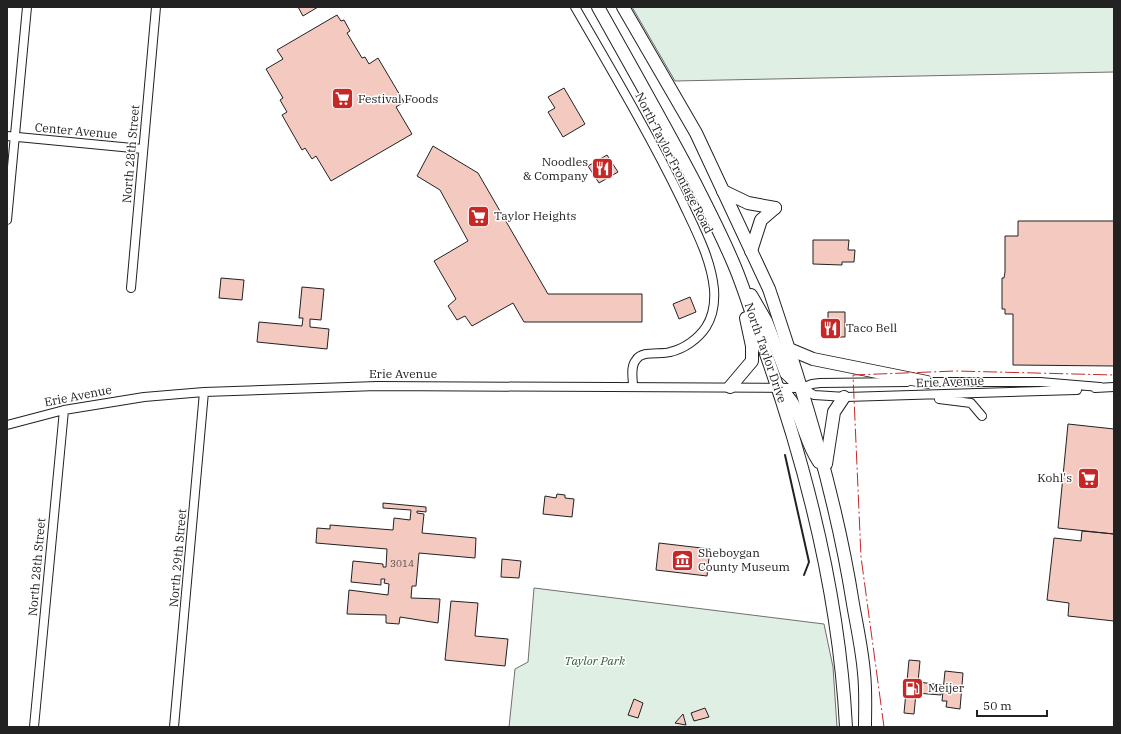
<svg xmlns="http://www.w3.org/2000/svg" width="1121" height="734" viewBox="0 0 1121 734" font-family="'IBM Plex Serif',serif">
<rect width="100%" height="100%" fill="#fff"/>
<path fill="#e0efe3" stroke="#6f6f6f" d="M632 7H1114V72L675 81Z
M534 588 824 624 833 667 837 727H509L515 669 528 662Z"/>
<path fill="#f3c9c0" stroke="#222" d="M298 7H318L303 16Z
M337 15 341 21 344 20 350 31 347 33 362 58 365 57 369 64 378 58 404 102 396 107 412 134 331 181 316 156 312 159 305 148 302 150 282 115 287 112 280 100 283 98 266 69 283 59 277 50Z
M564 88 585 124 563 137 548 112 555 108 548 97Z
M433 146 478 173 548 294H642V322H524L513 303 472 326 465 316 457 320 448 306 456 299 434 261 468 241 440 190 417 176Z
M607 155 618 172 599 183 588 166Z
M1018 221H1114V366L1013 365V314H1005V309H1002V278H1004L1005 272V236H1018Z
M813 240H849L848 250H855L854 262H842V265L813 264Z
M221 278 244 280 242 300 219 298Z
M302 287 324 289 321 320 310 319V327L329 329 327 349 257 342 259 322 302 326 303 318H299Z
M690 297 696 312 679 319 673 304Z
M828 312H845V337H828Z
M1068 424 1114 429V534L1058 528Z
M557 494 565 495V498L574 499 572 517 543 514 545 496 556 498Z
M383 503 426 507V512L417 511V513L424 514 422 533 476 538 475 558 419 553 416 586H412L411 598 440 599 438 623 400 617 399 624 386 623V615L347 614 349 590 388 595 389 584 384 583 385 579H381V585L351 582 353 561 383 564V567H386L387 549 316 543 317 528 330 529V525L393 530 394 518 410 520 411 510 383 508Z
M1082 531 1114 534V621L1068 616 1069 603 1047 600 1054 538 1081 541Z
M659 543 710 549 707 576 656 570Z
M502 559 521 561 519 578 501 577Z
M451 601 478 603 475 636 508 639 505 666 445 660Z
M909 660 920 661 918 682 942 685 941 695 916 693 914 714 904 713Z
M945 671 963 673 960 709 946 707 947 701H942Z
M634 699 643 703 638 718 628 715Z
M705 708 709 717 694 721 691 713Z
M683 714 686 725 675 723Z"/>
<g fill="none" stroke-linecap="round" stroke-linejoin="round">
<defs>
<path id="street" d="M575 7C612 71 650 135 682 201 695 229 711 258 714 289 715 302 713 316 706 327 698 339 684 349 670 352 660 355 642 350 636 360 630 367 633 378 633 386
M7 136 143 149
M7 220 27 7
M131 288 156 7
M923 382H1040L1100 387
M802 388 814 395 846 397 1077 390
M1095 388 1114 387
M939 399 971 403 982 416
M7 425 64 410 144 397 204 392 377 386 802 388 812 384 820 383 907 382
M34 727 64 410
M174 727 204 392"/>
<g id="secondary">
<path id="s1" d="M598 7C631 66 664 124 695 183 708 209 721 234 732 260 742 282 749 306 757 329 804 456 839 591 846 727"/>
<path d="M623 7 696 133 769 289C804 393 836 496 853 604 857 627 862 649 864 673 866 691 865 709 865 727"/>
<path d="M723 191 748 203 775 208"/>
<path d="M751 251 761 220 775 208"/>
<path d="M751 295 766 321 786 373 802 388"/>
<path d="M789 349 813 359 927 382"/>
<path d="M730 387 752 361V346L746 318"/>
<path d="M779 388C803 406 802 438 819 462"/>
<path d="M826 464 834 412 844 397"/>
</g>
</defs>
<use href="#street" stroke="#222" stroke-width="10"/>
<use href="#secondary" stroke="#222" stroke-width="14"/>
<use href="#street" stroke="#fff" stroke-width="8"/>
<use href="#secondary" stroke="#fff" stroke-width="12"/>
<path stroke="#222" stroke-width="2" d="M785 455 809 562 804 575"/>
<path stroke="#c62828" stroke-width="1" stroke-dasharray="14 3 2 3" stroke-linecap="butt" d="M884 727 861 557 853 375 956 371 1114 375"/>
</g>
<defs>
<symbol id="supermarket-square" viewBox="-11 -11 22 22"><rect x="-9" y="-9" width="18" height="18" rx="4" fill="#c62828" stroke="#fff"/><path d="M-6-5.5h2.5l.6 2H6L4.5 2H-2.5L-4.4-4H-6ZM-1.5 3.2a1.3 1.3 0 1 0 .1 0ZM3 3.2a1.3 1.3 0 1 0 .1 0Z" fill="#fff"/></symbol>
<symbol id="restaurant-square" viewBox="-11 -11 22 22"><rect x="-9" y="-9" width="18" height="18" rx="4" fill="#c62828" stroke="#fff"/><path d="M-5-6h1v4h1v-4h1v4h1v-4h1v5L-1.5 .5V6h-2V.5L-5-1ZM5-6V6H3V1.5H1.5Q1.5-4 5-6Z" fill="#fff"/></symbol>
<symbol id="museum-square" viewBox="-11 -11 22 22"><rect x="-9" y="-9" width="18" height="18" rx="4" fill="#c62828" stroke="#fff"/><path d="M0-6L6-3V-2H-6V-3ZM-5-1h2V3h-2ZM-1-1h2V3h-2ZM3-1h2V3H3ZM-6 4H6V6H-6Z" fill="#fff"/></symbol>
<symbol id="fuel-square" viewBox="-11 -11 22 22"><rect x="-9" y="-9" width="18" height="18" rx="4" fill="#c62828" stroke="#fff"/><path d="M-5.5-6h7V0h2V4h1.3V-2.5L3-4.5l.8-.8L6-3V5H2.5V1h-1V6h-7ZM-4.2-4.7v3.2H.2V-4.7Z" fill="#fff"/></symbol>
</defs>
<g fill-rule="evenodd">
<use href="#supermarket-square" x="330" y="86" width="25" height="25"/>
<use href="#restaurant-square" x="590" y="156" width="25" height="25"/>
<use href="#supermarket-square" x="466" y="204" width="25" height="25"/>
<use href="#restaurant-square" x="818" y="316" width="25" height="25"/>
<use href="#supermarket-square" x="1076" y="466" width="25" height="25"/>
<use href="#museum-square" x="670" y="548" width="25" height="25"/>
<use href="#fuel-square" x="900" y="676" width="25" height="25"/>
</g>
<g text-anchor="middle" stroke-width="3" stroke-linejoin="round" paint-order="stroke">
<g font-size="10" fill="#564c4a">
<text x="402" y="567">3014</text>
</g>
<g font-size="12" fill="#222" stroke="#fff" text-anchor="start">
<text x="358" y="103">Festival Foods</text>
<text x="588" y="166" text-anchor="end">Noodles<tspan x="588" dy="14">&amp; Company</tspan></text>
<text x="494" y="220">Taylor Heights</text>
<text x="846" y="332">Taco Bell</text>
<text x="1072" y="482" text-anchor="end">Kohl's</text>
<text x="698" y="557">Sheboygan<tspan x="698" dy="14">County Museum</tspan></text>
<text x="928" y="692">Meijer</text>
</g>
<g font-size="12" fill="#222" stroke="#fff">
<text transform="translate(76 131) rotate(5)" y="4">Center Avenue</text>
<text transform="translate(131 154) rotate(-85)" y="4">North 28th Street</text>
<text transform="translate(674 163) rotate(63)" y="4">North Taylor Frontage Road</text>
<text dy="4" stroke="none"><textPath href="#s1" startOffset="385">North Taylor Drive</textPath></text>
<text x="403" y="378">Erie Avenue</text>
<text transform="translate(950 382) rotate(-2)" y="4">Erie Avenue</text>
<text transform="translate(78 396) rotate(-11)" y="4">Erie Avenue</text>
<text transform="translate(178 558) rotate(-85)" y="4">North 29th Street</text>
<text transform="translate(37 567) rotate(-85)" y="4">North 28th Street</text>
</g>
<g font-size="12" font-style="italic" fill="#2f5e38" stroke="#fff">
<text x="595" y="665">Taylor Park</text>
</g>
</g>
<rect width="1121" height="734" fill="none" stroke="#222222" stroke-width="16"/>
<path d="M977 710v6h70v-6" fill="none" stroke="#222222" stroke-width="2"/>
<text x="983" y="710" font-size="12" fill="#222222" stroke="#ffffff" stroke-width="3" paint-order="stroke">50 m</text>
</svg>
